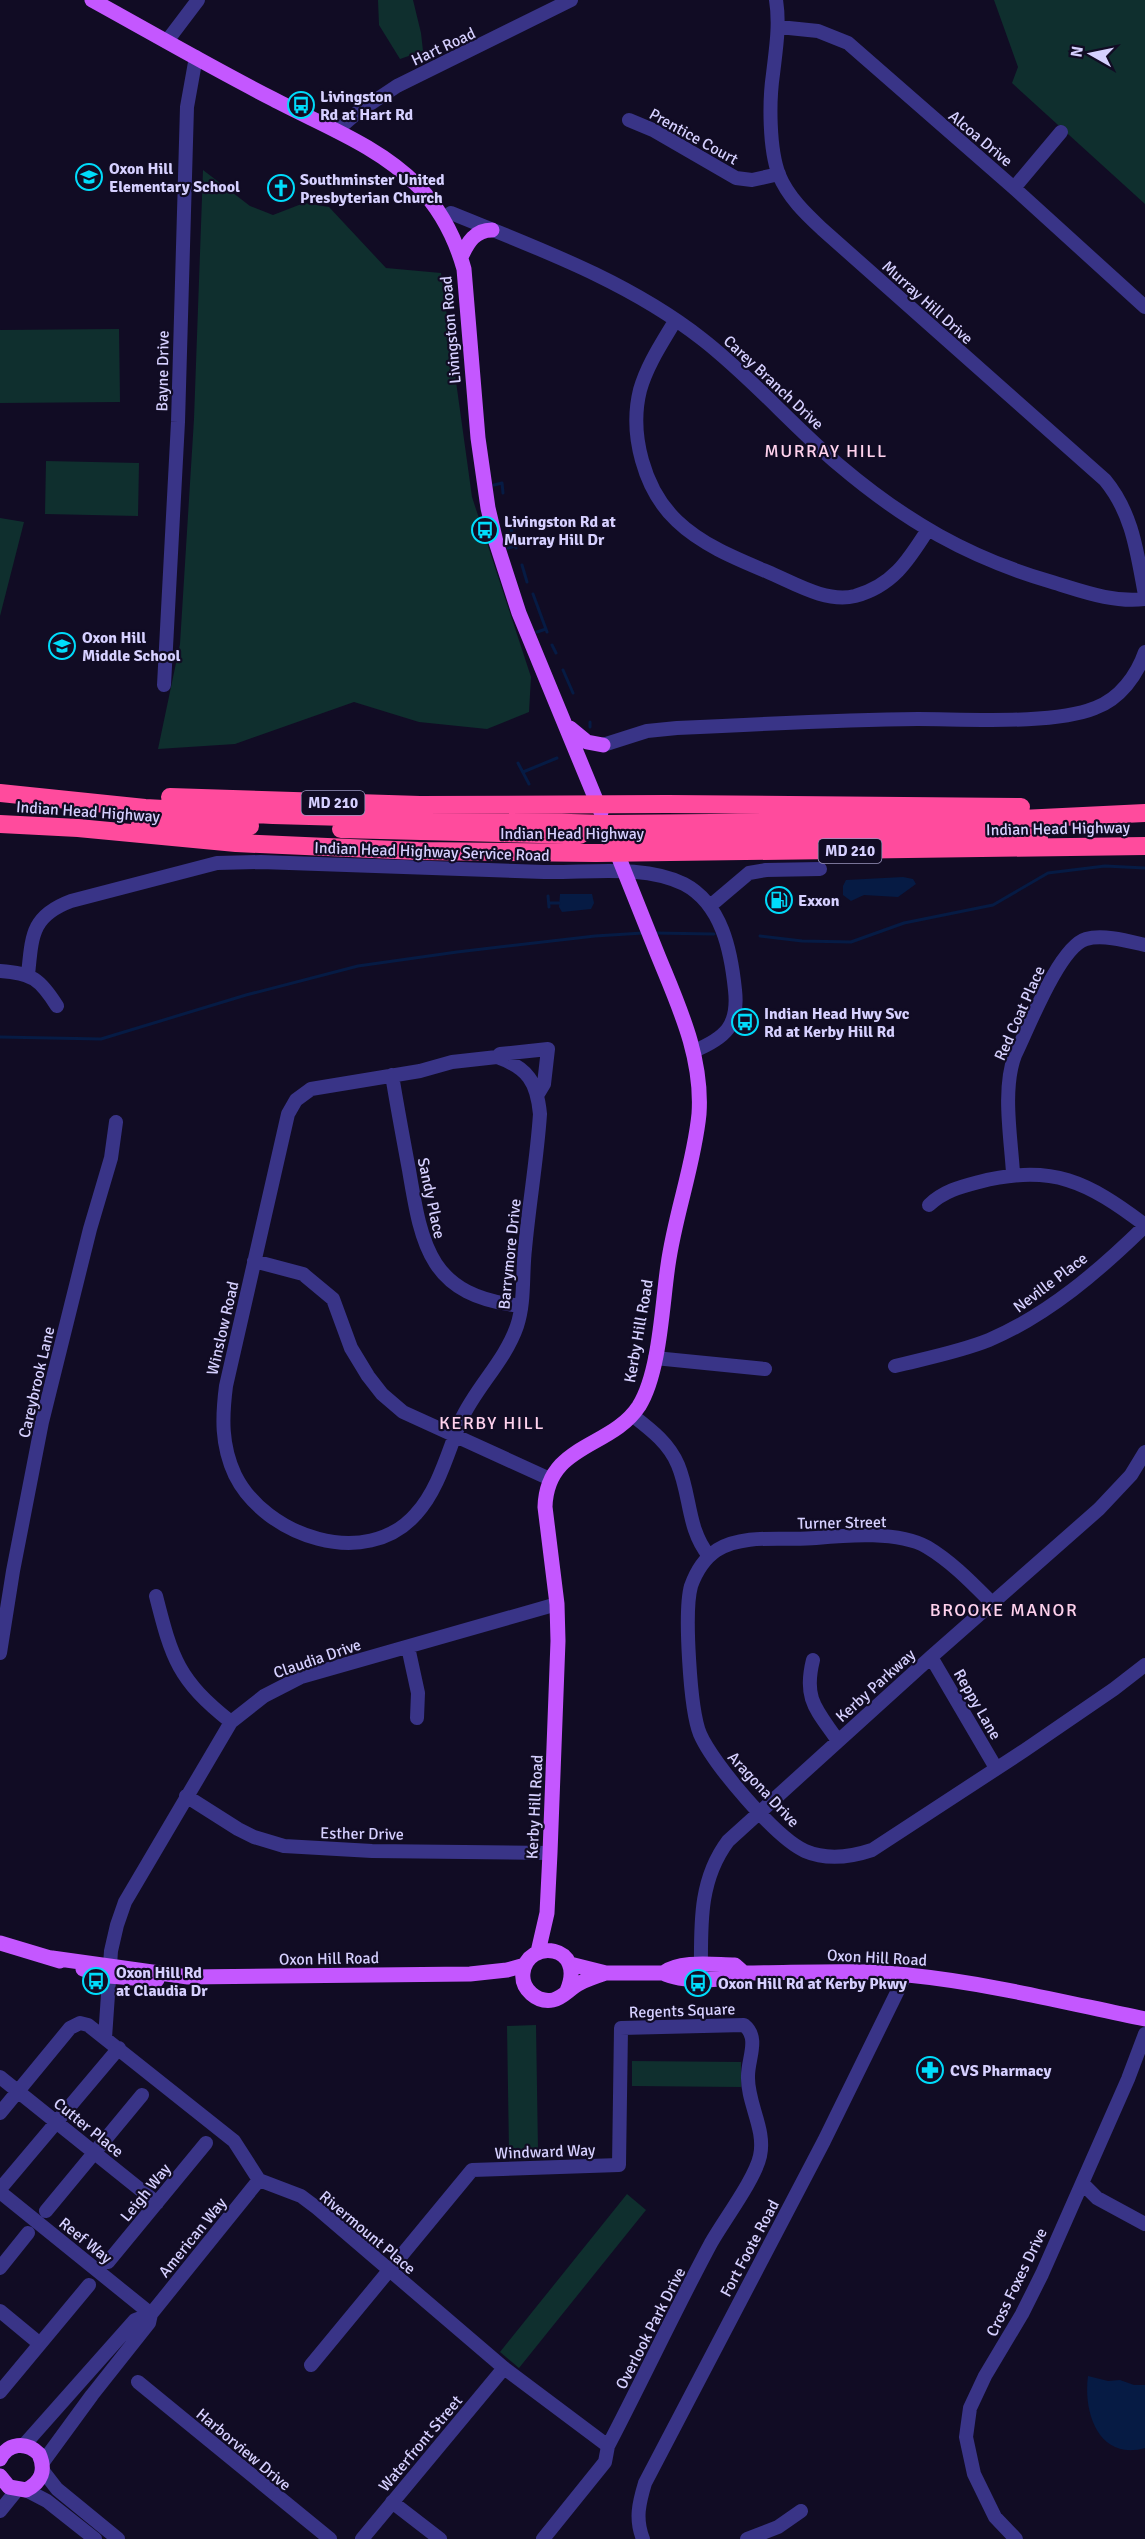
<svg xmlns="http://www.w3.org/2000/svg" width="1145" height="2539" viewBox="0 0 1145 2539" font-family="Signika,sans-serif">
<rect width="100%" height="100%" fill="#110c24"/>
<path fill="#0f2f2e" d="M378 0H413L421 33 423 51 400 59 379 25Z
M994 0H1145V204L1012 83 1018 67Z
M203 170 250 206 273 215 304 203 329 207 386 268 441 273 472 497 531 677 529 712 487 729 419 722 354 702 235 744 158 749 180 644 194 419Z
M119 329 120 402 0 403V330Z
M46 461 139 463 138 516 45 514Z
M0 518 24 522 0 616Z
M536 2025 538 2151H509L507 2026Z
M632 2061 741 2062V2087L632 2086Z
M627 2194 646 2210 519 2368 500 2352Z"/>
<path fill="#061b44" d="M903 877 913 879 916 884 898 897 864 895 851 901 843 895V886L846 880Z
M560 894H592L594 903 591 909 562 912 559 907Z
M1088 2376 1108 2381 1120 2380 1134 2385H1145V2448C1099 2461 1083 2413 1088 2376Z"/>
<g fill="none" stroke-linecap="round" stroke-linejoin="round">
<path stroke="#061b44" stroke-width="3" d="M494 485 502 483 503 493
M510 525 516 548
M508 548 515 546
M522 565 527 582
M533 594 547 632
M537 632 546 629
M552 645 556 653
M563 670 573 693
M590 727V722
M518 763 529 784
M523 772 557 758
M548 896 549 907
M549 903H559
M653 933 714 934
M760 936 802 941 851 942 904 923 993 905 1048 873 1105 866 1145 868
M0 1037 101 1039 246 995 358 966 457 952 595 936 643 933"/>
<path stroke="#393487" stroke-width="14" d="M776 0C780 25 776 48 773 74 769 101 769 149 779 175 788 197 806 214 822 229L1105 480C1133 514 1137 553 1145 595
M779 27 818 31 848 43 1014 188 1145 307
M167 41 198 0
M629 120 653 130 736 178 752 180 779 174
M336 131 358 112 397 86 571 0
M1014 188 1061 132
M444 218 451 213C537 248 628 281 702 339 751 377 792 425 839 465 905 521 969 558 1052 582 1082 591 1113 603 1145 599
M675 321C662 343 647 365 640 390 629 434 644 490 677 521 702 545 737 559 768 572 794 583 826 603 855 596 892 586 908 561 927 531
M164 685 178 422 187 107 196 57
M603 745 647 731 677 728C757 724 838 720 918 719 966 719 1053 725 1095 708 1120 699 1137 675 1145 652
M710 906 749 873 766 870 820 869
M0 971C32 973 40 979 57 1006
M28 975C32 936 31 916 71 901L217 863 261 862C356 865 450 869 544 872 588 873 644 864 684 884 722 904 731 951 735 990 739 1026 725 1038 694 1051
M497 1057C528 1068 537 1082 540 1114 537 1159 529 1204 525 1249 522 1275 525 1302 517 1326 505 1361 476 1387 461 1420 448 1451 439 1489 416 1514 366 1571 265 1536 235 1475 221 1445 222 1417 226 1386L288 1114 296 1100 311 1089 420 1071 452 1062Z
M497 1057 500 1054 548 1049 544 1084 538 1094
M392 1075C397 1106 403 1138 409 1170 422 1248 430 1296 521 1306
M1013 1173C1011 1138 1002 1089 1015 1055 1028 1029 1059 947 1086 939 1103 934 1128 941 1145 945
M929 1205C944 1191 960 1187 979 1182 1052 1163 1088 1182 1145 1225
M254 1261 303 1274 333 1299 351 1348 368 1376 382 1394 403 1412 550 1479
M655 1358 765 1369
M895 1366C927 1358 959 1352 989 1340 1048 1315 1100 1270 1145 1226
M632 1415C650 1429 669 1443 678 1465 691 1496 687 1529 709 1556
M156 1596C172 1659 178 1680 231 1722
M992 1603C972 1583 952 1562 927 1547 899 1531 848 1535 816 1538 785 1541 745 1533 717 1550 705 1558 696 1572 691 1586 684 1611 690 1710 700 1734 713 1764 776 1838 805 1851 826 1860 851 1857 872 1850L1025 1750 1114 1689 1145 1665
M408 1647 418 1693 417 1718
M0 1653 13 1571 42 1422 90 1229 111 1158 116 1122
M931 1657 996 1768
M813 1660C803 1700 817 1710 838 1741
M186 1796 238 1829 254 1837 284 1846 372 1851 550 1853
M701 1975C701 1927 698 1881 728 1841L931 1657 1099 1509 1131 1475 1145 1452
M105 2038 111 1951 117 1925 125 1902 231 1722 264 1696 301 1677 557 1604
M0 2077 157 2203
M0 2113 70 2028 80 2023 88 2025 234 2141 259 2180 301 2196 317 2208 504 2368 608 2446
M1083 2184 1097 2198 1145 2224
M0 2189 119 2048
M0 2192 151 2314
M46 2211 142 2095
M108 2262 206 2143
M0 2268 28 2233
M0 2311 40 2344
M311 2365 472 2170 619 2165 621 2028 744 2025C760 2038 748 2058 748 2076 747 2103 766 2129 760 2156 755 2179 724 2220 711 2243 675 2310 643 2379 608 2446L605 2462 543 2539
M138 2382 330 2539
M0 2392 89 2285
M24 2445 135 2320 151 2314
M43 2462 92 2395 149 2323 151 2314 259 2180
M43 2471 57 2489 118 2539
M26 2490 47 2501 95 2539
M392 2502 440 2539
M0 2511 17 2490
M362 2539 504 2368
M643 2539C635 2519 639 2503 645 2483L824 2141 906 1974
M747 2539 778 2527 801 2511
M1016 2539 995 2517 974 2474 966 2437 970 2408 985 2376 1022 2314 1042 2274 1128 2079 1145 2034"/>
<path stroke="#c457ff" stroke-width="15" d="M92 0C152 33 212 68 273 99 322 125 379 146 418 186 441 210 455 237 464 269L478 438 488 508 496 542 519 613 601 812
M461 257C468 242 475 230 492 230
M570 728 587 742 603 745
M0 1943 60 1961
M538 1952 547 1913 550 1853 558 1641 557 1604 545 1507C547 1443 611 1449 639 1406 660 1372 662 1305 668 1265 675 1214 694 1165 699 1114 703 1056 678 1005 657 953 642 916 628 880 613 843
M52 1958 188 1977 470 1974 507 1970 525 1965
M570 1964 606 1973H663C681 1982 726 1982 744 1973 799 1973 854 1969 908 1975 988 1983 1067 2003 1145 2019
M83 1969 109 1976 157 1980
M663 1973C681 1960 714 1965 735 1965L744 1973
M567 1991C587 1944 527 1938 523 1973 521 1989 537 2003 553 2000 563 1998 570 1988 580 1983 588 1979 597 1976 606 1973
M0 2459C8 2443 26 2441 39 2454 46 2470 42 2482 26 2490L9 2487 0 2476"/>
<path stroke="#ff4b9d" stroke-width="18" d="M0 793 145 808 273 815 606 824 999 820 1145 813
M170 797 420 805 667 804 1021 807
M0 824 78 828 236 843 418 851 596 853 1145 846
M140 824 250 826
M341 829 580 835
M607 836 999 835 1039 838"/>
</g>
<defs>
<symbol id="bus-ring" viewBox="-11 -11 22 22"><circle r="9.5" fill="#110c24" stroke="#00dcfb" stroke-width="1.5"/><path d="M-5-6H5V4H4V6H2V4H-2V6H-4V4H-5ZM-3.5-4V0h7V-4ZM-3.5 1.2v1.5H-2V1.2ZM2 1.2v1.5H3.5V1.2Z" fill="#00dcfb"/></symbol>
<symbol id="school-ring" viewBox="-11 -11 22 22"><circle r="9.5" fill="#110c24" stroke="#00dcfb" stroke-width="1.5"/><path d="M0-5L7-2L0 1L-7-2ZM-4 1L0 2.5L4 1V4Q0 6-4 4Z" fill="#00dcfb"/></symbol>
<symbol id="church-ring" viewBox="-11 -11 22 22"><circle r="9.5" fill="#110c24" stroke="#00dcfb" stroke-width="1.5"/><path d="M-1.2-6h2.4v3.5h3.3v2.4h-3.3V6h-2.4V-.1h-3.3v-2.4h3.3Z" fill="#00dcfb"/></symbol>
<symbol id="fuel-ring" viewBox="-11 -11 22 22"><circle r="9.5" fill="#110c24" stroke="#00dcfb" stroke-width="1.5"/><path d="M-5.5-6h7V0h2V4h1.3V-2.5L3-4.5l.8-.8L6-3V5H2.5V1h-1V6h-7ZM-4.2-4.7v3.2H.2V-4.7Z" fill="#00dcfb"/></symbol>
<symbol id="pharmacy-ring" viewBox="-11 -11 22 22"><circle r="9.5" fill="#110c24" stroke="#00dcfb" stroke-width="1.5"/><path d="M-2-6h4v4h4v4h-4v4h-4v-4h-4v-4h4Z" fill="#00dcfb"/></symbol>
</defs>
<g fill-rule="evenodd">
<use href="#bus-ring" x="286" y="90" width="30" height="30"/>
<use href="#school-ring" x="74" y="162" width="30" height="30"/>
<use href="#church-ring" x="266" y="173" width="30" height="30"/>
<use href="#bus-ring" x="470" y="515" width="30" height="30"/>
<use href="#school-ring" x="47" y="631" width="30" height="30"/>
<use href="#fuel-ring" x="764" y="885" width="30" height="30"/>
<use href="#bus-ring" x="730" y="1007" width="30" height="30"/>
<use href="#bus-ring" x="81" y="1966" width="30" height="30"/>
<use href="#bus-ring" x="683" y="1968" width="30" height="30"/>
<use href="#pharmacy-ring" x="915" y="2055" width="30" height="30"/>
</g>
<g text-anchor="middle" stroke-width="4.5" stroke-linejoin="round" paint-order="stroke">
<g fill="#110c24" stroke="#9b95bd" stroke-width="1.5">
<rect x="301.5" y="791" width="63" height="24" rx="4.5"/>
<rect x="818.5" y="839" width="63" height="24" rx="4.5"/>
</g>
<g font-size="15" font-weight="bold" fill="#d6d0ff">
<text x="333" y="808">MD 210</text>
<text x="850" y="856">MD 210</text>
</g>
<g font-size="16" fill="#d6d0ff" stroke="#110c24">
<text transform="translate(443 46) rotate(-25)" y="6">Hart Road</text>
<text transform="translate(694 136) rotate(29)" y="6">Prentice Court</text>
<text transform="translate(981 138) rotate(40)" y="6">Alcoa Drive</text>
<text transform="translate(928 302) rotate(42)" y="6">Murray Hill Drive</text>
<text transform="translate(450 330) rotate(-95)" y="6">Livingston Road</text>
<text transform="translate(162 371) rotate(-89)" y="6">Bayne Drive</text>
<text transform="translate(774 382) rotate(43)" y="6">Carey Branch Drive</text>
<text transform="translate(88 811) rotate(4)" y="6">Indian Head Highway</text>
<text transform="translate(1058 828) rotate(-1)" y="6">Indian Head Highway</text>
<text x="572" y="839">Indian Head Highway</text>
<text transform="translate(432 851) rotate(2)" y="6">Indian Head Highway Service Road</text>
<text transform="translate(1019 1013) rotate(-66)" y="6">Red Coat Place</text>
<text transform="translate(432 1198) rotate(78)" y="6">Sandy Place</text>
<text transform="translate(509 1254) rotate(-84)" y="6">Barrymore Drive</text>
<text transform="translate(1050 1282) rotate(-37)" y="6">Neville Place</text>
<text transform="translate(222 1328) rotate(-77)" y="6">Winslow Road</text>
<text transform="translate(638 1331) rotate(-80)" y="6">Kerby Hill Road</text>
<text transform="translate(36 1382) rotate(-77)" y="6">Careybrook Lane</text>
<text transform="translate(842 1522) rotate(-1)" y="6">Turner Street</text>
<text transform="translate(317 1658) rotate(-19)" y="6">Claudia Drive</text>
<text transform="translate(875 1685) rotate(-42)" y="6">Kerby Parkway</text>
<text transform="translate(978 1704) rotate(60)" y="6">Reppy Lane</text>
<text transform="translate(764 1789) rotate(47)" y="6">Aragona Drive</text>
<text transform="translate(534 1807) rotate(-87)" y="6">Kerby Hill Road</text>
<text transform="translate(362 1833) rotate(1)" y="6">Esther Drive</text>
<text transform="translate(877 1957) rotate(3)" y="6">Oxon Hill Road</text>
<text transform="translate(329 1958) rotate(-1)" y="6">Oxon Hill Road</text>
<text transform="translate(682 2010) rotate(-2)" y="6">Regents Square</text>
<text transform="translate(89 2127) rotate(39)" y="6">Cutter Place</text>
<text transform="translate(545 2151) rotate(-2)" y="6">Windward Way</text>
<text transform="translate(145 2192) rotate(-51)" y="6">Leigh Way</text>
<text transform="translate(368 2232) rotate(40)" y="6">Rivermount Place</text>
<text transform="translate(192 2237) rotate(-51)" y="6">American Way</text>
<text transform="translate(86 2240) rotate(39)" y="6">Reef Way</text>
<text transform="translate(749 2248) rotate(-62)" y="6">Fort Foote Road</text>
<text transform="translate(1016 2282) rotate(-64)" y="6">Cross Foxes Drive</text>
<text transform="translate(650 2328) rotate(-63)" y="6">Overlook Park Drive</text>
<text transform="translate(420 2443) rotate(-50)" y="6">Waterfront Street</text>
<text transform="translate(244 2449) rotate(40)" y="6">Harborview Drive</text>
</g>
<g font-size="16" font-weight="bold" fill="#d6d0ff" stroke="#110c24" text-anchor="start">
<text x="320" y="102">Livingston<tspan x="320" dy="18">Rd at Hart Rd</tspan></text>
<text x="109" y="174">Oxon Hill<tspan x="109" dy="18">Elementary School</tspan></text>
<text x="300" y="185">Southminster United<tspan x="300" dy="18">Presbyterian Church</tspan></text>
<text x="504" y="527">Livingston Rd at<tspan x="504" dy="18">Murray Hill Dr</tspan></text>
<text x="82" y="643">Oxon Hill<tspan x="82" dy="18">Middle School</tspan></text>
<text x="798" y="906">Exxon</text>
<text x="764" y="1019">Indian Head Hwy Svc<tspan x="764" dy="18">Rd at Kerby Hill Rd</tspan></text>
<text x="116" y="1978">Oxon Hill Rd<tspan x="116" dy="18">at Claudia Dr</tspan></text>
<text x="718" y="1989">Oxon Hill Rd at Kerby Pkwy</text>
<text x="950" y="2076">CVS Pharmacy</text>
</g>
<g font-size="18" letter-spacing="1.5" fill="#ffd2ed" stroke="#110c24">
<text x="826" y="457">MURRAY HILL</text>
<text x="492" y="1429">KERBY HILL</text>
<text x="1004" y="1616">BROOKE MANOR</text>
</g>
</g>
<g transform="translate(1091 54) rotate(279)" stroke="#110c24" stroke-width="4.5" paint-order="stroke">
<path d="M0-4.5L10 22L0 15L-10 22Z" fill="#d6d0ff"/>
<text y="-9" font-size="16" font-weight="bold" text-anchor="middle" fill="#d6d0ff">N</text>
</g>
</svg>
